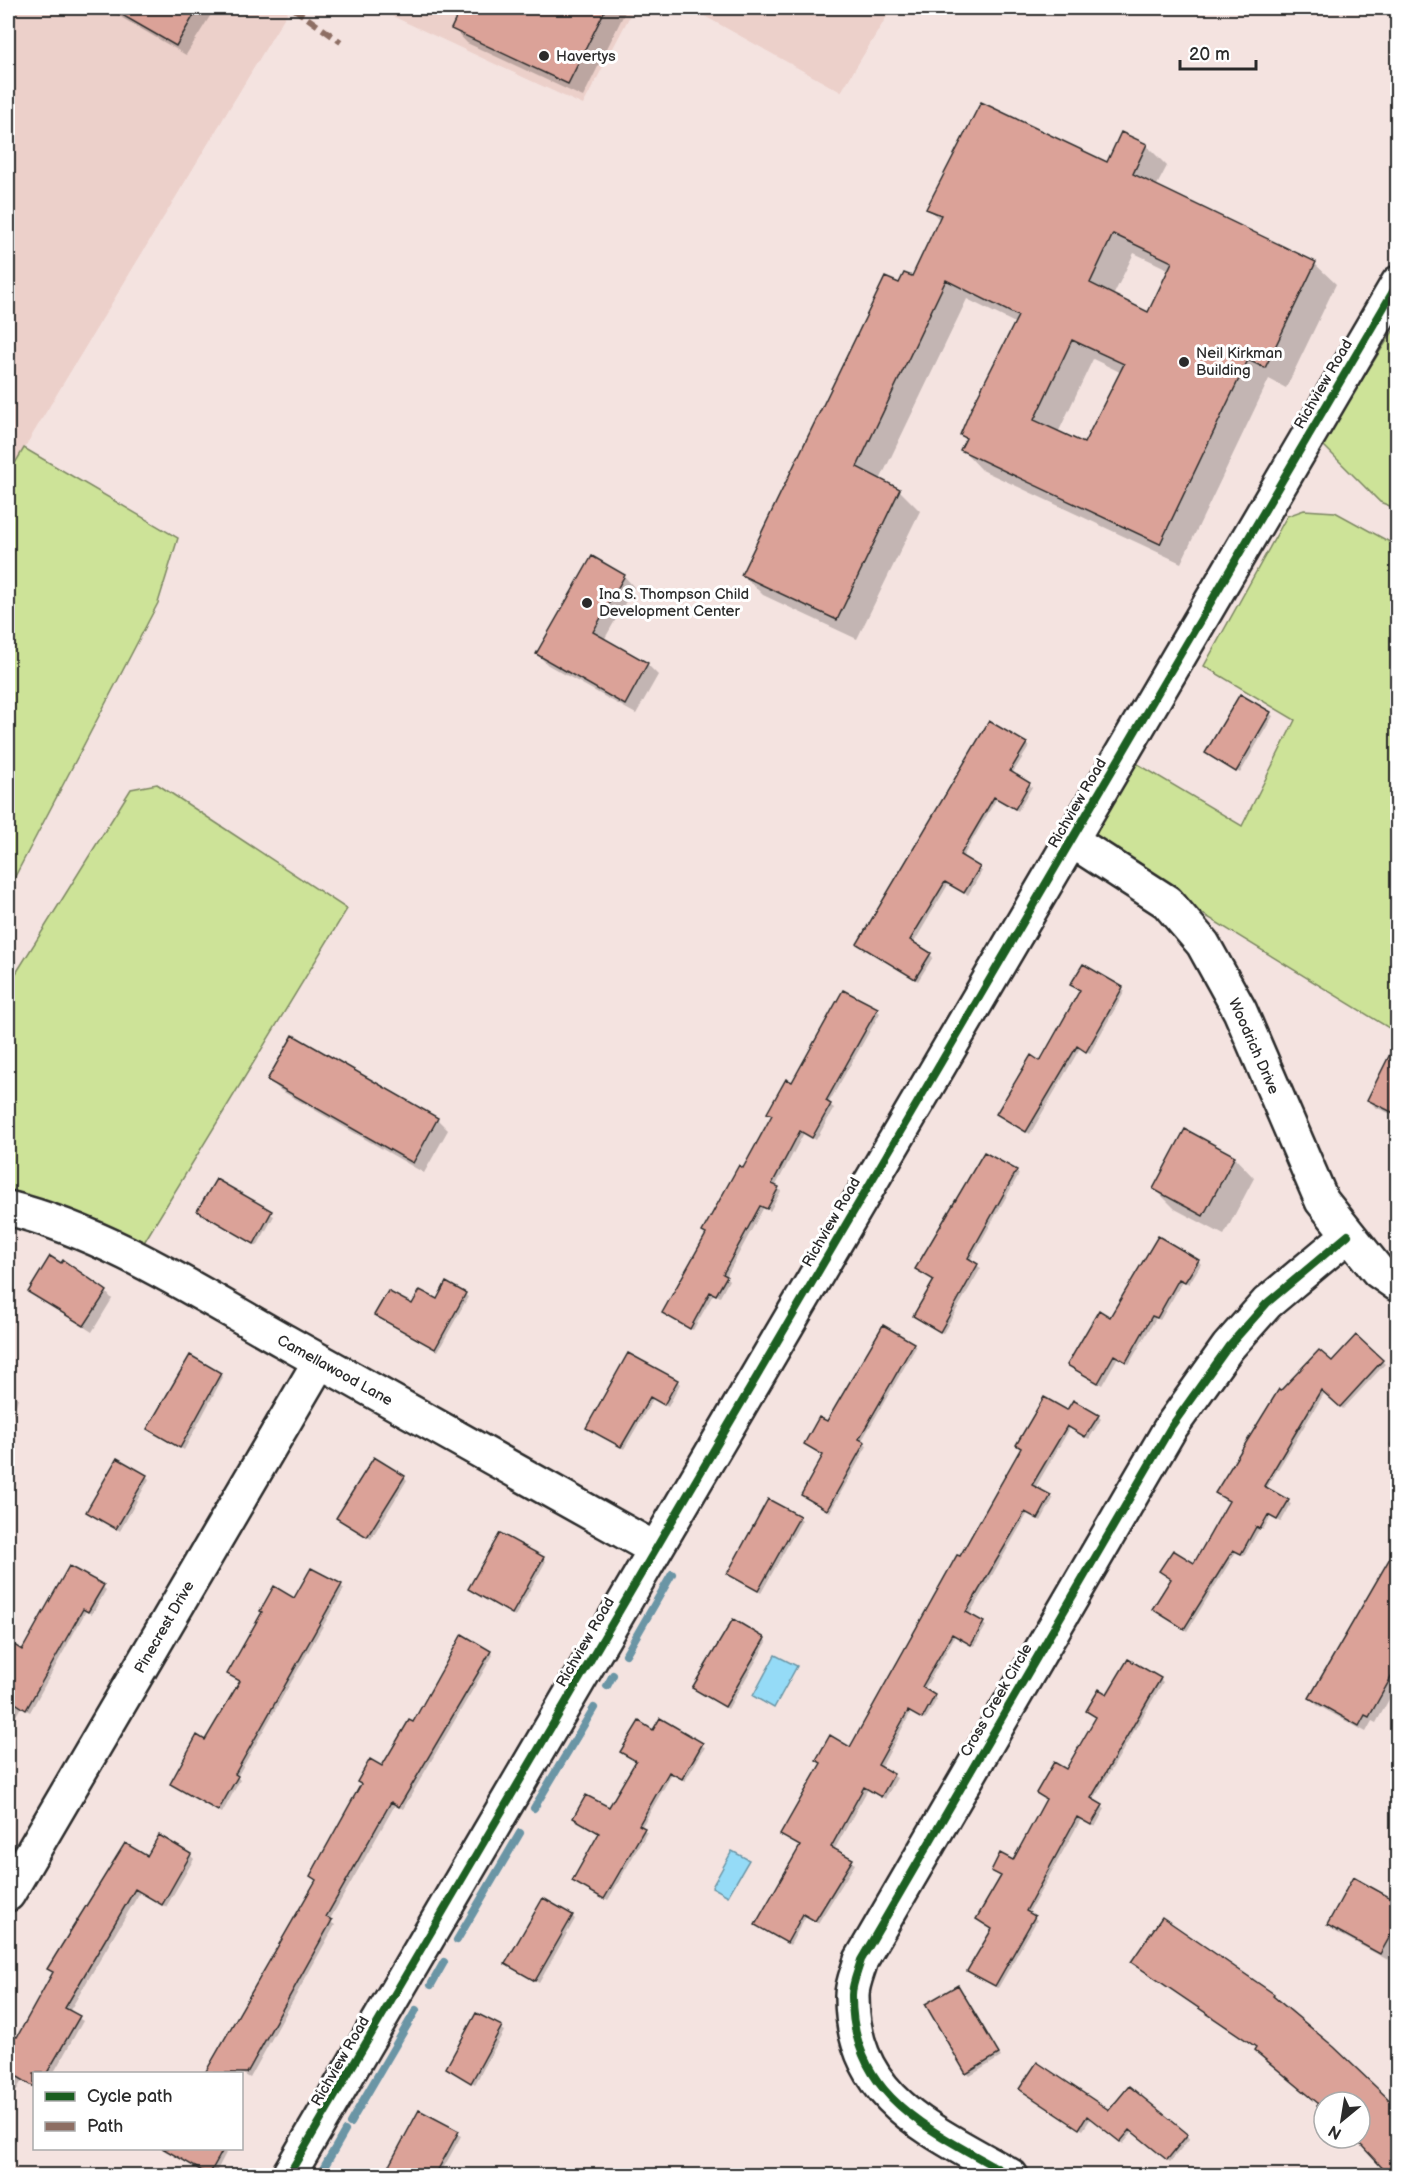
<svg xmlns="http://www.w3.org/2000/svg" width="1405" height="2183" viewBox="0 0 1405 2183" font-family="'Balsamiq Sans',sans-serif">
<rect width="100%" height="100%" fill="#f4e3e0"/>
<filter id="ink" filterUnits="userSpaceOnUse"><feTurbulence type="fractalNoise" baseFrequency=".0167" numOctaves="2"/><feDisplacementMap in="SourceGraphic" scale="12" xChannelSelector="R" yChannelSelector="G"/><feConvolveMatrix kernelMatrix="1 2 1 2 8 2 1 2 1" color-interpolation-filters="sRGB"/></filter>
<g filter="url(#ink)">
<path fill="#ecd0ca" d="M8 8H290L8 475Z
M375 8H634L583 105Z
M690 8H892L841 92Z"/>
<path fill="#cde398" stroke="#7c8762" stroke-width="1.5" d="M1397 325V509L1380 502 1321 443Z
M24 448 178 538 158 603 8 890V475Z
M1304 510 1335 512 1397 546V1033L1087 843 1133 761 1242 826 1295 720 1204 666 1287 516Z
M157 784 347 909 143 1244 36 1198 8 1192V986L131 789Z"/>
<path fill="#95dbf7" stroke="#6b95a5" stroke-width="1.5" d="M775 1655 797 1666 774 1708 753 1696Z
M732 1851 749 1860 728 1896 712 1887Z"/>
<path fill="#0003" fill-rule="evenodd" d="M105 8H215L186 55Z
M463 8H627L583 97 467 43 453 28Z
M1146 145 1167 166 1156 187 1315 264 1336 284 1286 388 1269 379 1181 563 982 470 962 449 967 439 962 435 1015 323 967 299 880 480 899 490 920 511 857 639 763 595 743 575 899 285 912 278 940 220 928 208 1107 164ZM1134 253 1170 270 1149 314 1113 296ZM1093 359 1122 373 1085 445 1058 433Z
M624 576 634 587 604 640 647 664 658 675 636 714 548 665 537 654Z
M1240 696 1273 716 1240 773 1210 755Z
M1026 744 1029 747 1012 774 1032 787 1018 811 997 798 962 858 982 871 968 895 949 883 913 944 933 957 918 981 862 947Z
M1075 988H1122L1125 991 1090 1053 1080 1048 1030 1134 1001 1117 1040 1063 1081 991Z
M877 1010 880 1013 828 1104 834 1108 816 1140 804 1133 775 1187 781 1191 770 1211 764 1207 726 1277 729 1280 720 1297 714 1293 693 1330 666 1316 664 1313 773 1116 769 1112 793 1084Z
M294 1037 438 1120 448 1130 424 1173 280 1090 269 1080Z
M1398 1050V1117L1375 1107 1369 1100Z
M1234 1157 1254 1178 1224 1235 1175 1209 1155 1189Z
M1016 1171 1019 1174 970 1261 981 1268 943 1333 918 1319Z
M216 1181 274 1216 257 1246 199 1211Z
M8 1241 13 1247 8 1306Z
M1198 1261 1201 1264 1189 1284 1183 1281 1160 1320 1156 1318 1129 1364 1118 1357 1102 1385 1072 1368 1111 1319Z
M30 1292H106L112 1299 92 1332Z
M465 1295 468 1297 438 1351 379 1318 412 1306Z
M883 1327 916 1347 861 1442 867 1446 830 1512 805 1498 825 1456 805 1444 828 1423Z
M1357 1337 1385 1364 1343 1409 1325 1392 1266 1489 1291 1504 1281 1522 1271 1516 1263 1530 1260 1528 1244 1556 1236 1552 1187 1631 1157 1612 1194 1565 1230 1502 1216 1493 1282 1392 1332 1364Z
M220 1374 223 1377 184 1450 152 1431Z
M677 1381 680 1384 668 1407 653 1399 624 1449 591 1431Z
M8 1390 18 1398 8 1434Z
M1067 1412 1098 1416 1101 1419 1089 1439 1070 1428 1035 1488 1053 1499 1041 1521 1028 1513 969 1615 986 1626 974 1646 955 1636 924 1690 937 1699 925 1720 911 1712 881 1768 897 1778 885 1799 868 1789 834 1850 855 1864 818 1923 806 1916 790 1945 760 1928 801 1847 782 1835 851 1749 960 1558Z
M1398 1432V1453L1389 1445Z
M146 1476 149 1479 120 1531 91 1514Z
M404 1477 407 1480 371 1539 341 1521Z
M799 1517 802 1520 761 1593 729 1574Z
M543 1559 546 1561 515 1616 473 1592Z
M1398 1576V1683L1376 1723 1372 1721 1366 1732 1317 1705 1310 1698Z
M341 1586 344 1589 237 1777 240 1780 222 1813 175 1787 206 1742 241 1682 232 1676Z
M103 1587 106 1590 92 1614 86 1611 30 1712 21 1707 8 1729V1656L13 1646 22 1652Z
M764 1639 767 1642 728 1709 697 1691Z
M490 1652 493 1655 403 1809 395 1805 329 1921 335 1925 250 2078 236 2070 234 2074H207L317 1881 311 1876 382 1768 413 1725Z
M1160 1679 1163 1682 1093 1801 1105 1809 1095 1827 1081 1819 1028 1914 1037 1920 998 1988 972 1974 969 1971 993 1929 978 1919 1002 1877 992 1870 1013 1862 1047 1800 1038 1793 1067 1771 1097 1718 1088 1711 1108 1696Z
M654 1732 705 1747 685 1781 672 1774 641 1828 647 1832 608 1900 577 1883 601 1834 575 1818 609 1810 637 1762 622 1752Z
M190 1855 194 1859 166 1907 140 1892 69 2012 83 2021 53 2074H34V2087L22 2080 8 2107V2041L11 2036 17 2039 54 1973 49 1969 147 1858Z
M1398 1904V1941L1388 1960 1336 1932 1329 1925Z
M572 1916 575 1919 539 1983 510 1967Z
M1133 1961 1273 1995 1279 2003 1398 2109V2176H1392L1354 2138H1360V2102H1324V2112L1320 2105 1262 2057 1256 2050 1257 2048Z
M958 1986 1001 2057 970 2076 967 2073Z
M477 2015 504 2031 475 2084 447 2068Z
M1024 2092 1109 2112 1190 2138 1170 2162 1133 2132 1123 2144 1091 2118 1083 2130Z
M420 2112 461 2136 439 2176H386Z
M162 2148H222L226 2153 214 2176H210Z
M828 2169 838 2176H824Z"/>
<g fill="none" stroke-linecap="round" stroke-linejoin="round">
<path stroke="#6b95a5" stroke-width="8" d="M626 1654 672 1574
M607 1686 613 1675
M534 1808 594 1708
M457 1940 520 1833
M431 1985 444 1962
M350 2123 416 2010
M319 2176 345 2131"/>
</g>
<path fill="#dba298" stroke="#2b2b2b" stroke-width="1.5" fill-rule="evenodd" d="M110 8H198L176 46Z
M461 8H606L568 84 451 29Z
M981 102 1107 162 1121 132 1147 144 1133 174 1316 262 1265 368 1248 360 1160 544 960 450 966 438 960 435 971 409 1018 316 946 280 857 467 900 489 837 620 741 575 885 277 899 283 904 273 912 276 941 215 926 209ZM1113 234 1172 262 1148 312 1090 283ZM1072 340 1124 364 1084 443 1034 420Z
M592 556 625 575 593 632 648 663 625 705 536 654Z
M1240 694 1271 712 1236 772 1205 753Z
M989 721 1027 743 1010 771 1030 783 1015 809 994 797 960 855 980 867 964 893 945 882 910 940 931 953 915 979 857 944Z
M1083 964 1123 987 1086 1052 1077 1046 1026 1132 996 1114 1031 1055 1040 1061 1080 990 1070 985Z
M843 990 878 1008 826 1101 831 1104 812 1138 800 1131 772 1184 779 1187 767 1209 760 1206 723 1274 727 1276 716 1295 710 1292 690 1329 662 1313 706 1234 702 1232 739 1165 743 1168 772 1115 767 1113 786 1079 792 1082Z
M293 1035 438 1118 413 1163 267 1080Z
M1398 1038V1115L1367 1100Z
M1185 1129 1235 1156 1203 1216 1153 1189Z
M984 1152 1017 1170 968 1258 978 1264 940 1332 913 1316 934 1280 915 1269Z
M216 1179 272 1211 254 1244 197 1211Z
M1158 1236 1199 1260 1185 1282 1179 1279 1157 1318 1152 1316 1126 1362 1114 1355 1098 1383 1067 1365 1099 1310 1110 1317Z
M50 1256 61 1263 63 1260 107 1291 84 1326 28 1292Z
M446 1282 466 1293 435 1349 374 1315 388 1291 412 1304 420 1290 437 1299Z
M883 1325 914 1343 859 1439 865 1442 827 1510 801 1495 823 1455 804 1444 819 1417 827 1421Z
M1356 1335 1383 1360 1340 1407 1321 1390 1264 1486 1289 1500 1277 1520 1268 1515 1260 1529 1256 1527 1241 1554 1233 1550 1184 1629 1152 1609 1171 1579 1159 1571 1173 1550 1194 1563 1229 1501 1215 1493 1279 1389 1281 1390 1319 1350 1332 1361Z
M628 1353 678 1380 664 1405 650 1397 621 1447 586 1428Z
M190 1355 221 1373 180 1448 147 1429Z
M1044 1397 1067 1410 1073 1400 1099 1415 1085 1437 1067 1426 1032 1485 1051 1495 1038 1519 1025 1512 966 1612 984 1622 971 1645 952 1634 922 1687 935 1695 922 1719 908 1711 878 1765 894 1774 881 1797 864 1787 831 1847 853 1859 815 1921 803 1914 787 1943 755 1925 800 1846 780 1835 821 1763 816 1760 830 1735 850 1747 957 1555 960 1556 1021 1448 1016 1445Z
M374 1457 405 1476 367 1537 336 1518Z
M117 1458 147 1475 116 1529 86 1512Z
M768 1499 800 1516 758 1591 727 1574Z
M500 1533 544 1557 512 1614 468 1589Z
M1398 1544V1665L1369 1717 1365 1715 1359 1726 1309 1698Z
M69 1566 104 1585 88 1612 83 1609 26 1710 8 1698V1641L22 1650Z
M311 1568 342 1584 235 1774 238 1776 218 1811 170 1784 197 1735 205 1740 240 1681 227 1674 262 1612 260 1611 274 1586 294 1598Z
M733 1619 765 1638 725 1707 692 1688Z
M462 1634 491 1651 399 1807 391 1802 326 1917 332 1920 247 2073H205L316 1880 310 1876 361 1784 357 1782 370 1759 382 1766 409 1720 413 1722Z
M1128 1659 1161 1678 1091 1798 1103 1805 1091 1825 1077 1817 1026 1911 1035 1916 995 1986 967 1971 992 1929 976 1919 1001 1876 991 1871 1000 1853 1013 1860 1046 1799 1036 1793 1054 1762 1066 1769 1096 1717 1086 1711 1099 1689 1107 1694Z
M660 1718 703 1743 682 1779 669 1772 639 1825 645 1828 604 1899 572 1881 599 1833 573 1818 586 1795 609 1807 636 1761 620 1752 639 1721 653 1730Z
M159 1835 191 1854 162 1905 135 1889 65 2008 80 2016 47 2073H34V2087L8 2071V2033L17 2037 53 1972 47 1969 125 1843 147 1856Z
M1353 1877 1398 1902V1922L1380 1954 1327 1925Z
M543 1898 573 1915 535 1981 505 1964Z
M1162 1917 1274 1994 1273 1996 1334 2047 1398 2108V2175H1389L1362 2146 1350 2138H1360V2102H1324V2113L1317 2106 1319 2104 1254 2050 1256 2047 1131 1962Z
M958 1985 999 2054 966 2074 925 2004Z
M476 2013 502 2026 471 2083 446 2068Z
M1037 2062 1109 2110 1129 2086 1188 2134 1167 2160 1130 2130 1120 2142 1087 2116 1079 2129 1019 2089Z
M419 2110 459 2131 435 2175H384Z
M162 2148H224L209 2175Z"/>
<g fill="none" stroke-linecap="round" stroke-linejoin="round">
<defs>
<path id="minor" d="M1071 840 1167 902 1203 944 1240 1011 1322 1201 1378 1271 1398 1285
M8 1208C107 1233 197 1292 286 1342 409 1411 532 1480 655 1549
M8 1894 320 1361
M288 2176 1398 283
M1011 2176C934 2131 851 2100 852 1995 852 1984 858 1971 861 1960L1171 1427 1228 1347 1267 1303 1348 1235"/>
</defs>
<use href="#minor" stroke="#2b2b2b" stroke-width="38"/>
<use href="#minor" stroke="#fff" stroke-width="33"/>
<path stroke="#8d6e63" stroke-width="6" stroke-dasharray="12 6" stroke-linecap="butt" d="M293 8 341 42"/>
<defs>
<path id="cycleway" d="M288 2176 1398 283
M1011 2176C934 2131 851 2100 852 1995 852 1984 858 1971 861 1960L1171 1427 1228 1347 1267 1303 1348 1235"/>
</defs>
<use href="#cycleway" stroke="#fff" stroke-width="11"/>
<use href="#cycleway" stroke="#1b5e20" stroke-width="8"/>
</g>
</g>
<g fill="#2b2b2b" stroke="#fff" stroke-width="2">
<circle cx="544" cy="56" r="6"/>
<circle cx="1184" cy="362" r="6"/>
<circle cx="587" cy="603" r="6"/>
</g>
<g text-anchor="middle" stroke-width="6" stroke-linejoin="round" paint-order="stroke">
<g font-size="15" fill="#2b2b2b" stroke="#fff" text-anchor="start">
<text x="556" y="61">Havertys</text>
<text x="1196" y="358">Neil Kirkman<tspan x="1196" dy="17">Building</tspan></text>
<text x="599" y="599">Ina S. Thompson Child<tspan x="599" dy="17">Development Center</tspan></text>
</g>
<g font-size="15" fill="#2b2b2b" stroke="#fff">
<text transform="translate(1323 384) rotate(-60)" y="5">Richview Road</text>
<text transform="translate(1077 803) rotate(-60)" y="5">Richview Road</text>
<text transform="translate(1254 1046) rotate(66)" y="5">Woodrich Drive</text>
<text transform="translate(831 1222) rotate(-60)" y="5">Richview Road</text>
<text transform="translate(335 1370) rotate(29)" y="5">Camellawood Lane</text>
<text transform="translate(164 1627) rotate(-60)" y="5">Pinecrest Drive</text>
<text transform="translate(585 1642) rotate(-60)" y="5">Richview Road</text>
<text transform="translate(996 1700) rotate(-60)" y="5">Cross Creek Circle</text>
<text transform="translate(340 2061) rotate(-60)" y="5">Richview Road</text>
</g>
</g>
<rect width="1405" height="2183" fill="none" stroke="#fff" stroke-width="30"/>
<rect x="15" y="15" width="1375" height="2153" fill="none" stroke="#2b2b2b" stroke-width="2" filter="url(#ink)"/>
<rect x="33" y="2072" width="210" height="78" fill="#ffffff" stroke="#aaaaaa" stroke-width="1.5"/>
<rect x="45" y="2092" width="30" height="9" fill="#1b5e20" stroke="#aaaaaa" stroke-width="1.5"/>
<text x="87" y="2102" font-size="18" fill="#2b2b2b">Cycle path</text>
<rect x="45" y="2122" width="30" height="9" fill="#8d6e63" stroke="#aaaaaa" stroke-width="1.5"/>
<text x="87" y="2132" font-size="18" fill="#2b2b2b">Path</text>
<g transform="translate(1342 2120) rotate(210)"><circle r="28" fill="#ffffff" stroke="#aaaaaa" stroke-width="1.5"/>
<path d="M0-4.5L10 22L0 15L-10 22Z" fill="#2b2b2b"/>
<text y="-9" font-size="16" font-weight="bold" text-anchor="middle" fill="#2b2b2b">N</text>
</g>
<path d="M1180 60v9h76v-9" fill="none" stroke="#2b2b2b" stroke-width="3"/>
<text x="1189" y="60" font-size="18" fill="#2b2b2b" stroke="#ffffff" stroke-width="4.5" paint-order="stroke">20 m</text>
</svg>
